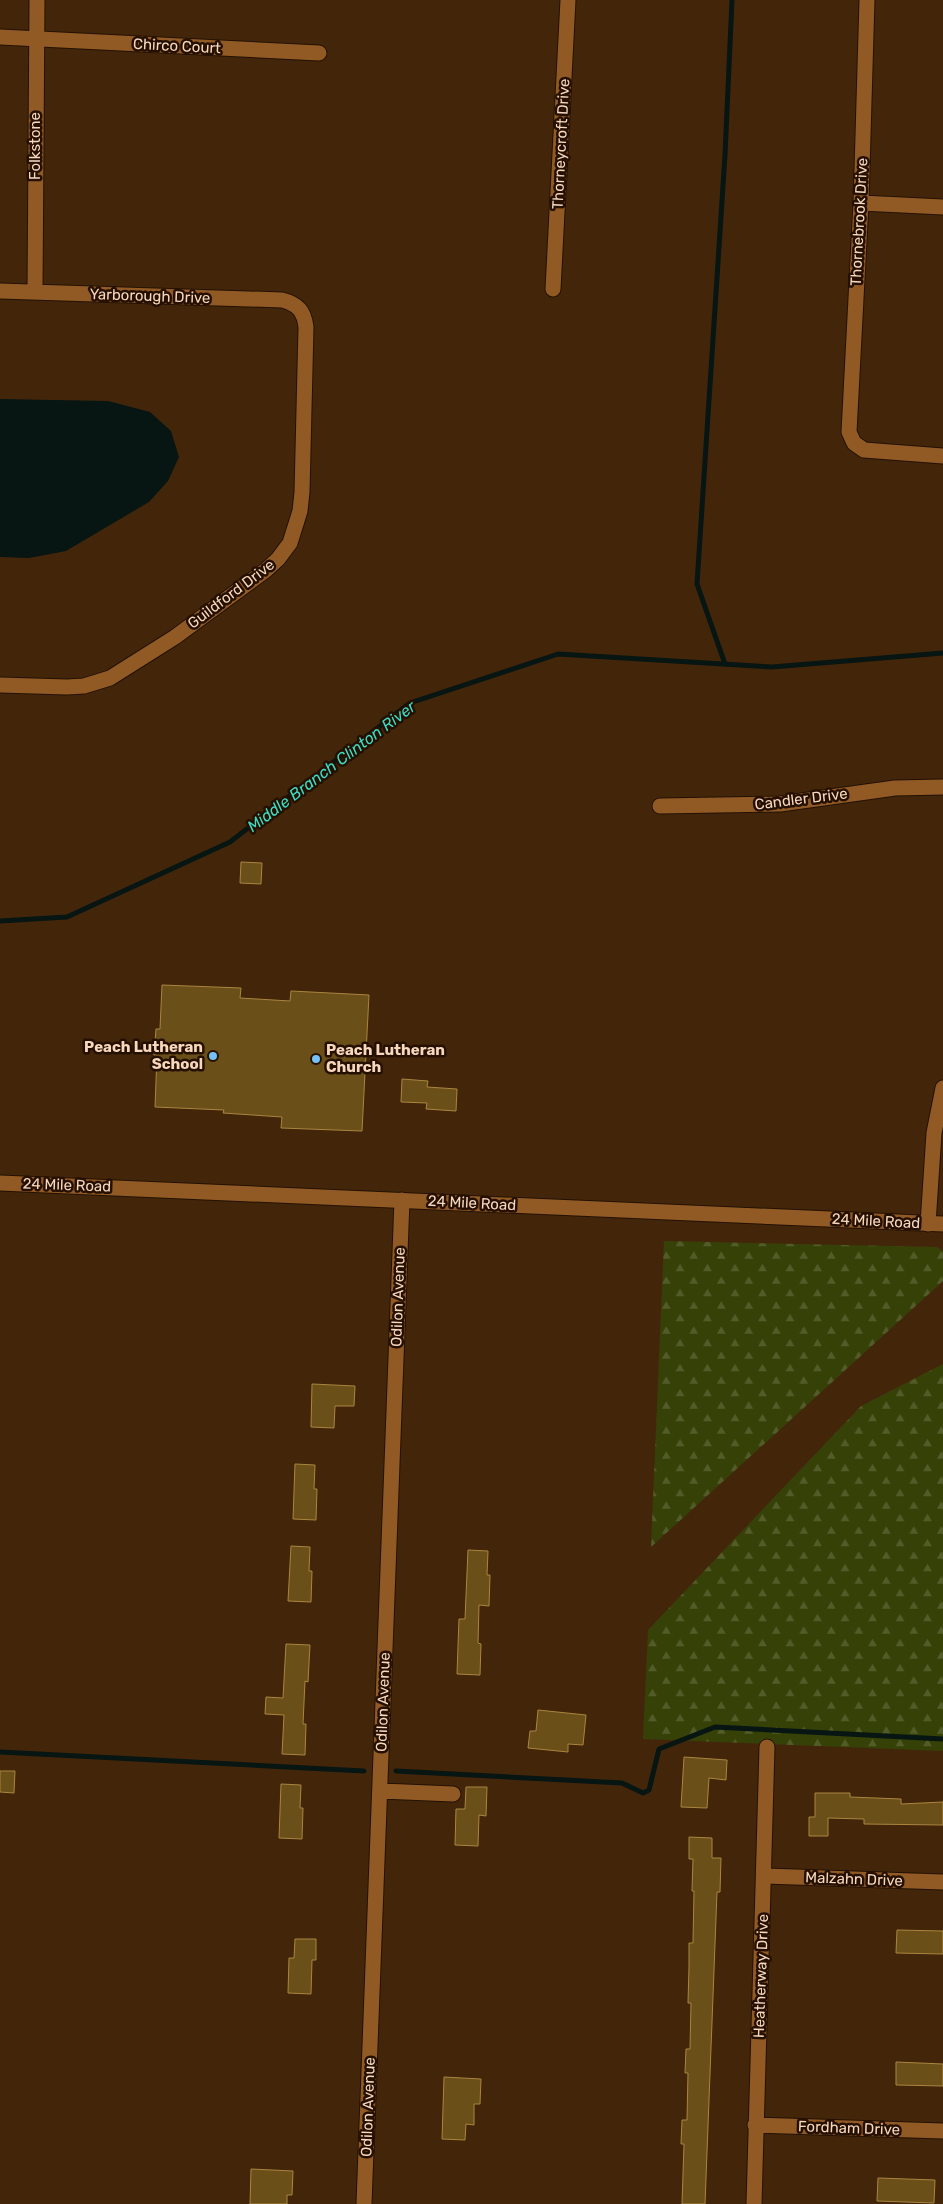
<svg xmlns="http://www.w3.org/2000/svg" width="943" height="2204" viewBox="0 0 943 2204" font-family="Rubik,sans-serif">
<defs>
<pattern id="forest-firs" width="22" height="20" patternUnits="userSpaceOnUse" patternTransform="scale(1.25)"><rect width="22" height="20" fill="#354107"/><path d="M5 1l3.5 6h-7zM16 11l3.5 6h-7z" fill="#535c29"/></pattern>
</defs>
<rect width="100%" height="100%" fill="#43260a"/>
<path fill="url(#forest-firs)" d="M664 1241 937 1247 943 1251V1281L651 1547Z
M943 1364V1751L643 1739 648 1630 861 1406Z"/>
<path fill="#071513" d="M0 399 108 401 150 412 171 431 179 457 168 481 149 502 66 551 29 558 0 557Z"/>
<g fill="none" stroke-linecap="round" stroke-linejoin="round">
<path stroke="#071513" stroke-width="5" d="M725 664 697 584 725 155 732 0
M0 921 67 917 230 842 410 703 558 654 772 667 943 653
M0 1752 364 1771
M396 1771 622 1783 643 1793 649 1790 659 1749 715 1727 943 1739"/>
</g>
<path fill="#6a4f19" stroke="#aa8540" d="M241 862 262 863 261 884 240 883Z
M162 985 241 988 240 998 290 1001 291 991 369 995 362 1131 281 1128 282 1117 223 1113 224 1110 155 1107 157 1055H154L156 1029H160Z
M402 1079 428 1081 427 1087 457 1089 456 1111 426 1109 427 1103 401 1102Z
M312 1384 355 1386 354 1406H335L334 1428 311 1427Z
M295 1464 315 1465 314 1489H317L316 1520 293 1519Z
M291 1546 310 1547 309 1571H312L311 1602 288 1601Z
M468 1550 488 1551 487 1575H490L489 1606 479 1605 478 1643 481 1644 480 1675 457 1674 459 1619H465Z
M286 1644 310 1645 308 1682 305 1681 303 1724H306L305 1755 282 1754 284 1715 265 1714 266 1697 283 1698Z
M538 1710 586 1715 583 1745 568 1744V1752L528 1748 530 1731H536Z
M684 1757 727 1760 726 1780 709 1778 707 1808 681 1807Z
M0 1771H15L14 1793 0 1792Z
M281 1784 301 1785 300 1808H303L302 1839 279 1838Z
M466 1787H487L486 1816 479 1815 478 1846 455 1845 456 1809H465Z
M815 1793H850V1797L901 1799V1804L943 1802V1825L864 1824V1819L828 1818V1836H809V1817H815Z
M689 1837 712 1838V1858H721L720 1892H717L705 2204H682L684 2144H681L682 2120H687L688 2073H685L686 2049H690L691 2003H688L689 1967V1943H693L694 1891H692L693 1859H689Z
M897 1930 943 1931V1954L896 1953Z
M295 1939H316V1960H312L311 1994 288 1993 289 1958H294Z
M896 2062 943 2064V2086L896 2085Z
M444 2077 481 2079 480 2104H474V2125L466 2124 465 2140 442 2139Z
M251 2169 293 2171 292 2195H287V2204H250Z
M878 2178 935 2180 934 2203 877 2201Z"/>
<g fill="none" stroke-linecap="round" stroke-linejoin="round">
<defs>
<path id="street" d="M867 0 861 203 849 432 854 443 864 450 943 456
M0 37 319 53
M861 203 943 207
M553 289 568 0
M0 291 282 300C298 304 304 311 306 327L302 492 300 511 290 543 278 559 266 570 175 637 110 678 84 686 67 687 0 685
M35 292 37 0
M660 806 780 804 895 788 943 787
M928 1224 934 1133 943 1088
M381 1791 453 1794
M765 1876 943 1882
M755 2125 943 2131
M364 2204 402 1200
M754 2204 767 1747"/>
<path id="secondary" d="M0 1183 943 1224"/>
</defs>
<use href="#street" stroke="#231103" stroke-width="17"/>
<use href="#secondary" stroke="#231103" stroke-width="17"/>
<use href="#street" stroke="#915a25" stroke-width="15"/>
<use href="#secondary" stroke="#915a25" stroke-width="15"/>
</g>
<g fill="#75c0f6" stroke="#251000" stroke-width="2">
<circle cx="213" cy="1056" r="5"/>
<circle cx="316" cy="1059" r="5"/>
</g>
<g text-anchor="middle" stroke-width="5" stroke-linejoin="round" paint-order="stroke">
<g font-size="15" fill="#f7d7be" stroke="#251000">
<text transform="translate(177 46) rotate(3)" y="5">Chirco Court</text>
<text transform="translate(561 144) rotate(-87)" y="5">Thorneycroft Drive</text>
<text transform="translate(35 146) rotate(-90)" y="5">Folkstone</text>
<text transform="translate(859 222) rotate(-87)" y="5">Thornebrook Drive</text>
<text transform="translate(150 296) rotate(2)" y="5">Yarborough Drive</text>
<text transform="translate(231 594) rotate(-37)" y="5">Guildford Drive</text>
<text transform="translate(801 799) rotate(-7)" y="5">Candler Drive</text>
<text transform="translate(67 1185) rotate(2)" y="5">24 Mile Road</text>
<text transform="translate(472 1203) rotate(3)" y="5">24 Mile Road</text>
<text transform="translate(876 1221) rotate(3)" y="5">24 Mile Road</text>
<text transform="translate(398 1297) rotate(-88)" y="5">Odilon Avenue</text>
<text transform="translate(383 1702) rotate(-88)" y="5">Odilon Avenue</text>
<text transform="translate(854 1879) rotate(2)" y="5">Malzahn Drive</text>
<text transform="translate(761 1976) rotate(-88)" y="5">Heatherway Drive</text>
<text transform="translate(368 2107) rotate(-88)" y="5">Odilon Avenue</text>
<text transform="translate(849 2128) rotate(2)" y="5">Fordham Drive</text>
</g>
<g font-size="15" font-weight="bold" fill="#f7d7be" stroke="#251000" text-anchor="end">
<text x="203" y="1052">Peach Lutheran<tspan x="203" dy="17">School</tspan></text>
<text x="326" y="1055" text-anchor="start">Peach Lutheran<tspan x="326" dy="17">Church</tspan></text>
</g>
<g font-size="16" font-style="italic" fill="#3bddc7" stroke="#251000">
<text transform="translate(331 766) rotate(-37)" y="6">Middle Branch Clinton River</text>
</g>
</g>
</svg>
